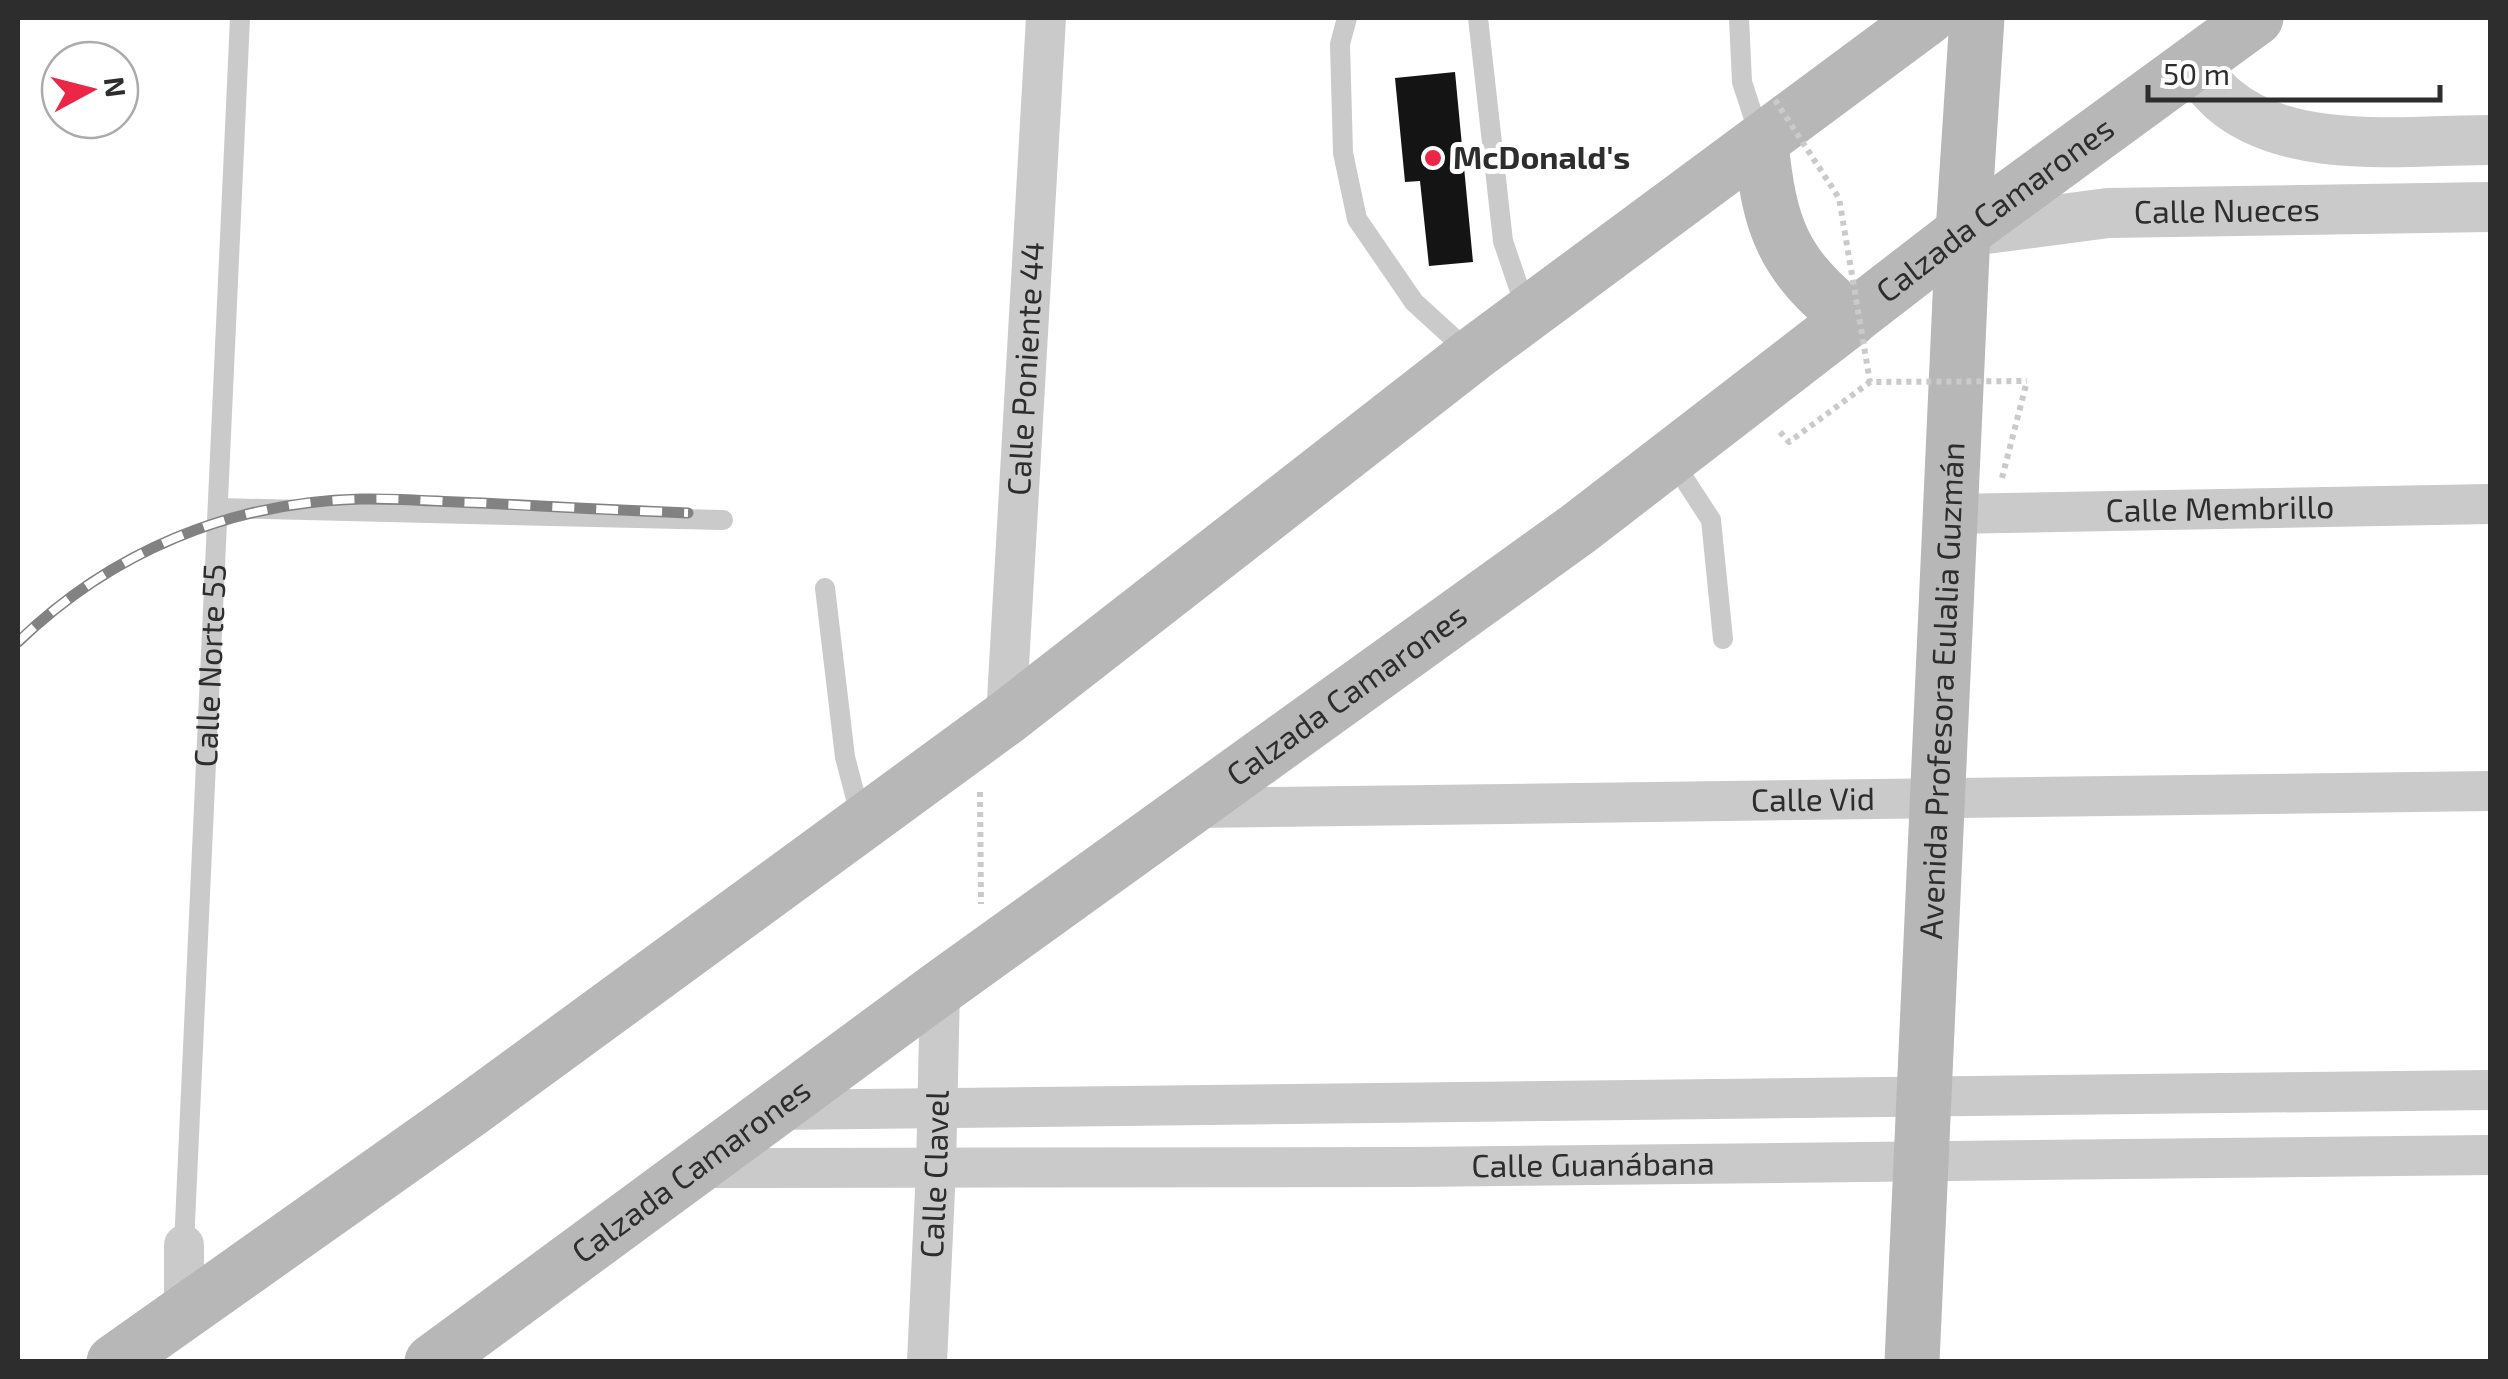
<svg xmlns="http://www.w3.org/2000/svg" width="2508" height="1379" viewBox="0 0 2508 1379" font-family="'Exo 2',sans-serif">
<rect width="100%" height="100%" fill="#fff"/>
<path fill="#141414" d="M1455 72 1473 262 1429 266 1420 181 1405 182 1395 78Z"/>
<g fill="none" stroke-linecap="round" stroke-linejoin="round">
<path stroke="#cacaca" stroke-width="6" stroke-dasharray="5 5" stroke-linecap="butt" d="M1780 432 1789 442 1870 382
M2002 478 2027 381
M980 792 981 904"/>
<g stroke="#cacaca" stroke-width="20">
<path d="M1347 18 1340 44 1343 153 1357 219 1414 302 1472 355"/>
<path d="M1478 18 1503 241 1527 312"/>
<path d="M1739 18 1742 82 1760 137"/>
<path d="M1672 460 1711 520 1723 639"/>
<path d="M219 508 723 520"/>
<path d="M825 588 845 757 861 818"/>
<path id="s1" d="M184 1245 240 18"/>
</g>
<g stroke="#cacaca" stroke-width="40">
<path id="s2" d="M1950 514 2490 504"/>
<path id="s3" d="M1006 718 1046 18"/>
<path id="s4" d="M1193 808 2490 791"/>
<path d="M772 1110 2490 1090"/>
<path id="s5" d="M693 1168 1413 1167 2490 1155"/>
<path d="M184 1314V1245"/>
<path id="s6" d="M927 1362 936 1169 940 988"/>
</g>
<g stroke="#cacaca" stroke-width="50">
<path d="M2192 65C2202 76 2212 89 2223 99 2290 157 2408 140 2490 140"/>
<path id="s7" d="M1963 232 2108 213 2490 207"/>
</g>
<g stroke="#b7b7b7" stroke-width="55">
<path d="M1761 142C1769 227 1783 265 1851 319"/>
<path d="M114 1362 466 1113 1006 718 1472 355 1927 18"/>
<path id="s8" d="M432 1362 940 988 1578 529 1963 232 2256 18"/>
<path id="s9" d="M1912 1362 1963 232 1977 18"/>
</g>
<defs>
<path id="rail" d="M18 642C111 552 230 502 361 499 401 498 442 502 482 503 551 507 619 510 688 513"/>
</defs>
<use href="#rail" stroke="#828282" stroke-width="11"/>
<use href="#rail" stroke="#fff" stroke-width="8" stroke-dasharray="22" stroke-linecap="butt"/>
<path stroke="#cacaca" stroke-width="6" stroke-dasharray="5 5" stroke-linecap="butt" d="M1775 100 1839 198 1870 382 2027 381"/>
</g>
<circle fill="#ec2646" stroke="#fff" stroke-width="4" cx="1433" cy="158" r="10"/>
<g text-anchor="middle" stroke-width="10" stroke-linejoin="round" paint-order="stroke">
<g font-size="32" font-weight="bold" fill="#2d2d2d" stroke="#fff" text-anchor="start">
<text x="1453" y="169">McDonald's</text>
</g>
<g font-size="32" fill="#2d2d2d" stroke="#fff">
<text dy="11" stroke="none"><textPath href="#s8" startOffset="1942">Calzada Camarones</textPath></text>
<text dy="11" stroke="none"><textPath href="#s7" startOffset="265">Calle Nueces</textPath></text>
<text dy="11" stroke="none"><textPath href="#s3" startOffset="350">Calle Poniente 44</textPath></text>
<text dy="11" stroke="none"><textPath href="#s2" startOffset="270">Calle Membrillo</textPath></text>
<text dy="11" stroke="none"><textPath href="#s1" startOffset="580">Calle Norte 55</textPath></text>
<text dy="11" stroke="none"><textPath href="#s9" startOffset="672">Avenida Profesora Eulalia Guzmán</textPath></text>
<text dy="11" stroke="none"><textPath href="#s8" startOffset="1132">Calzada Camarones</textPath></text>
<text dy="11" stroke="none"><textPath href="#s4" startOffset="620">Calle Vid</textPath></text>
<text dy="11" stroke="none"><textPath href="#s5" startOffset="900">Calle Guanábana</textPath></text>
<text dy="11" stroke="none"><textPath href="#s8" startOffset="322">Calzada Camarones</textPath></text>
<text dy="11" stroke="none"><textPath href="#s6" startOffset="188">Calle Clavel</textPath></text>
</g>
</g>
<rect width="2508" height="1379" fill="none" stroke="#2d2d2d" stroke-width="40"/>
<g transform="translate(90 90) rotate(83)"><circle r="48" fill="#ffffff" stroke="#ababab" stroke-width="2.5"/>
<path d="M0-8L18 38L0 25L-18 38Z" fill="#ec2646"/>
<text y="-15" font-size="28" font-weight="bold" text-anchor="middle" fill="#2d2d2d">N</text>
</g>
<path d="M2148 85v15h292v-15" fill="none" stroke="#2d2d2d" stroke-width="5"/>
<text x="2163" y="85" font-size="30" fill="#2d2d2d" stroke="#ffffff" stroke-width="8" paint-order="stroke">50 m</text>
</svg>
